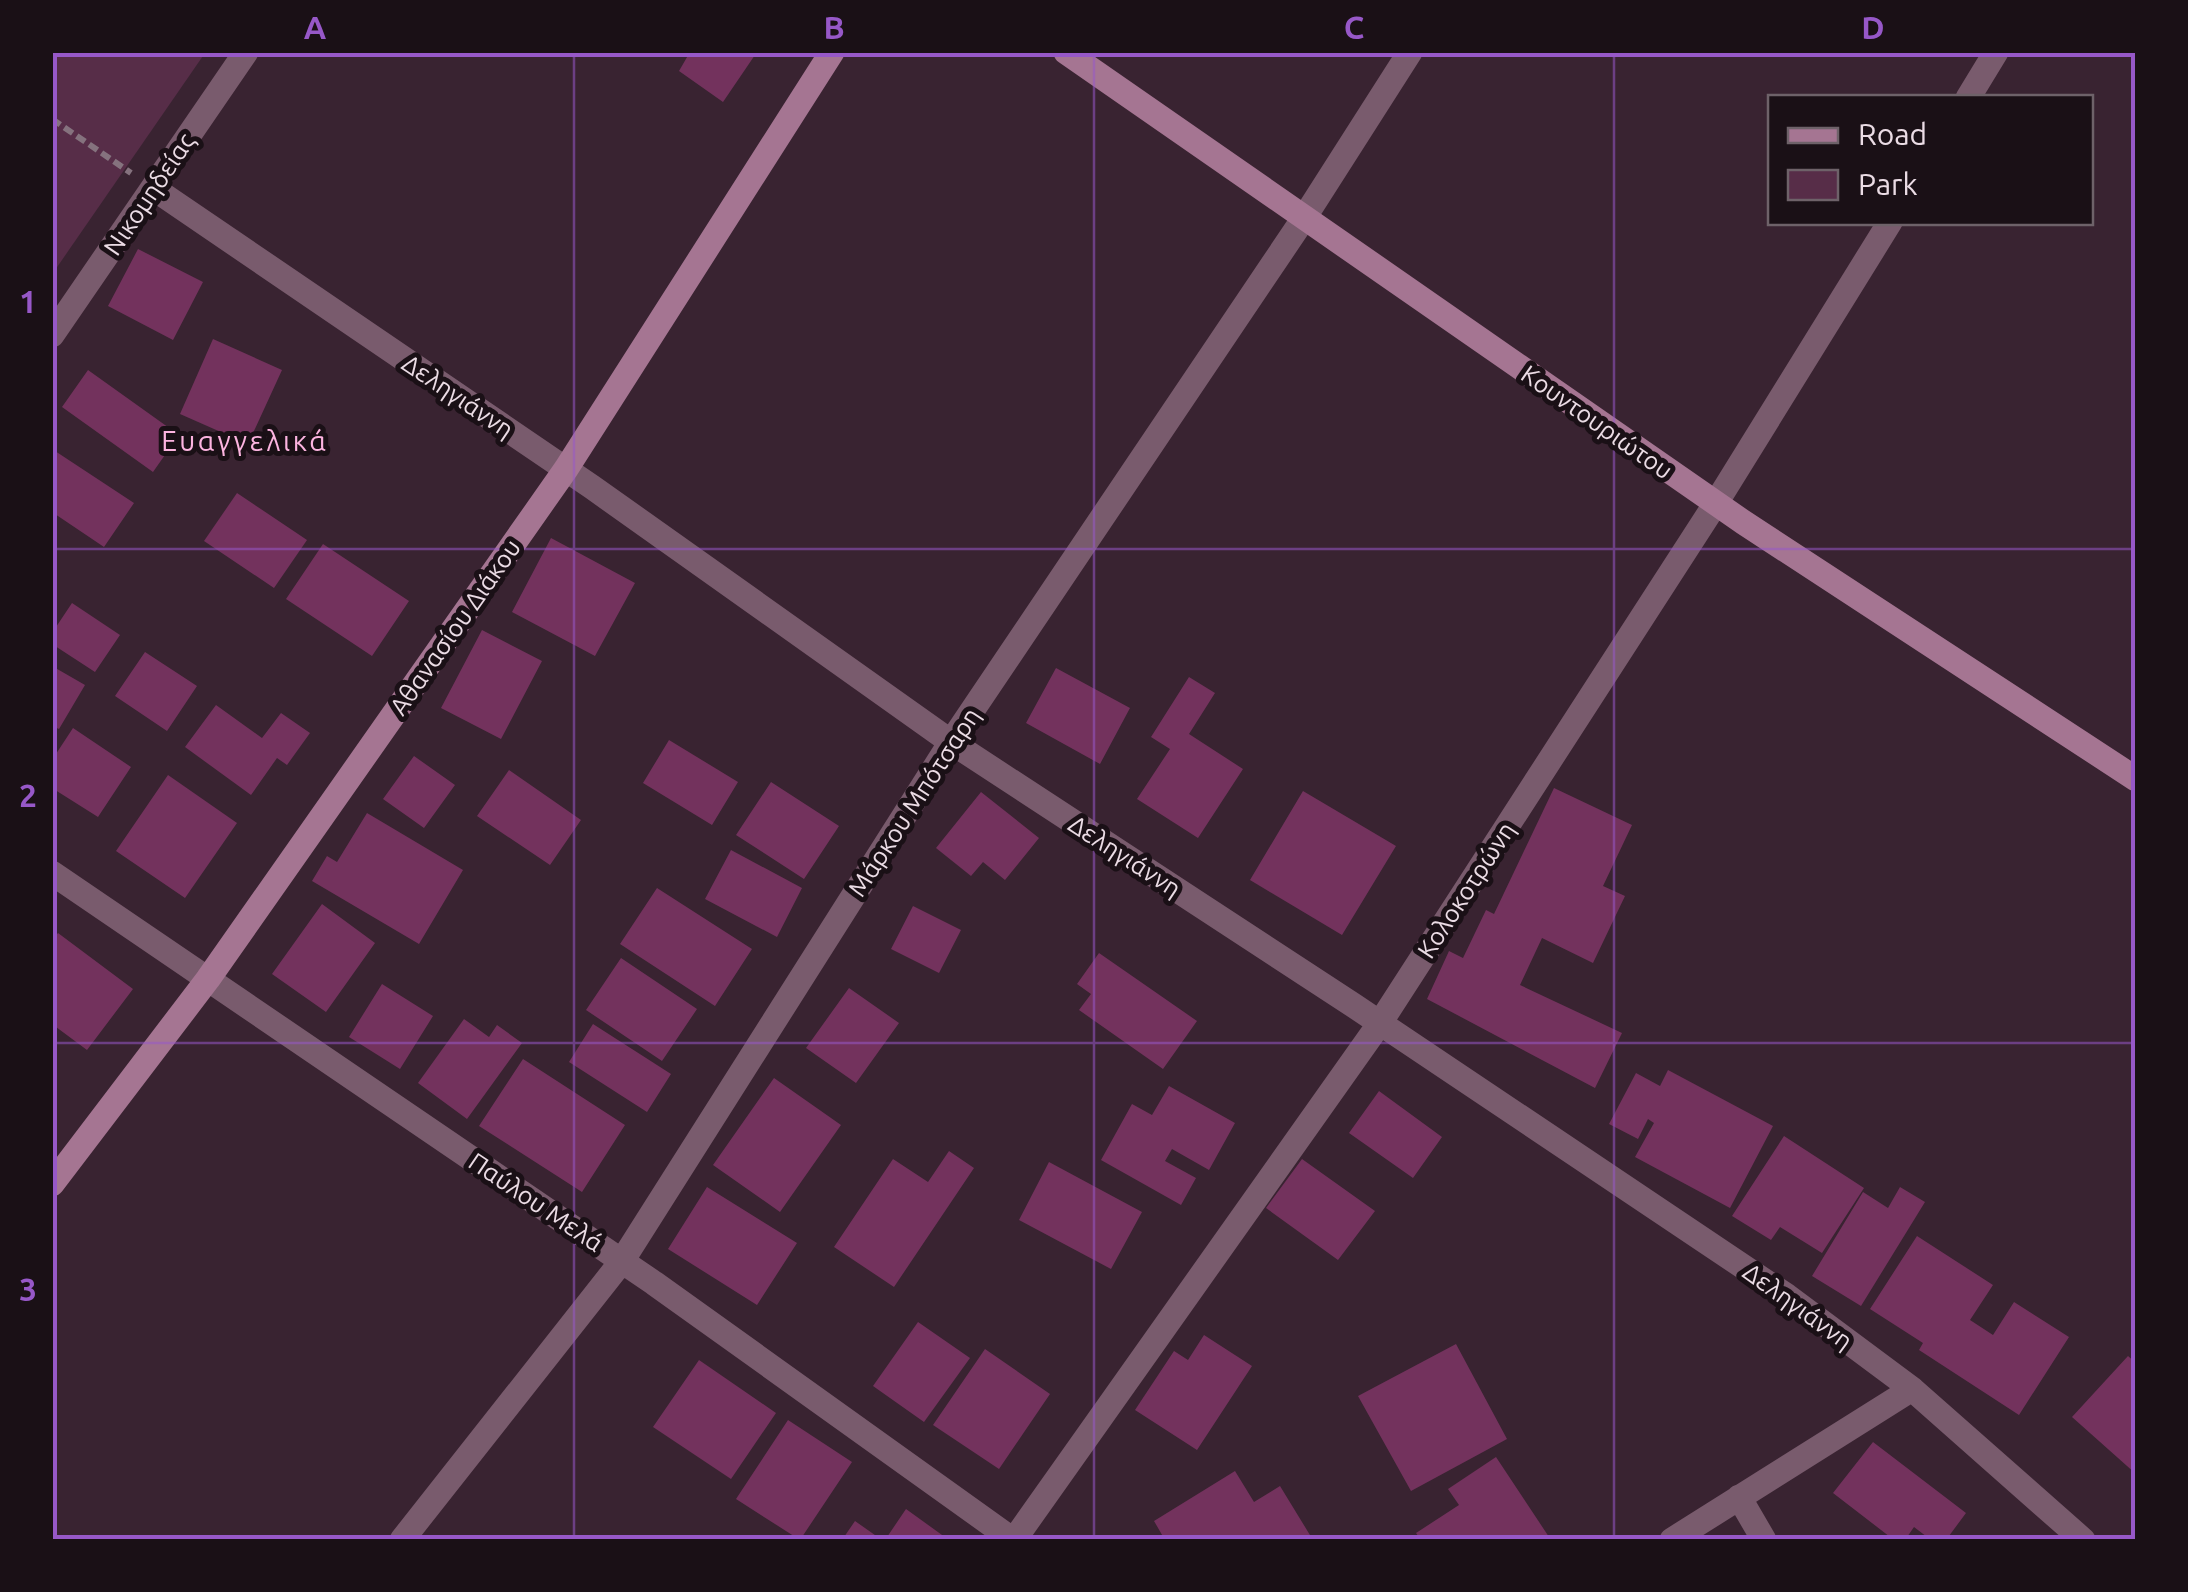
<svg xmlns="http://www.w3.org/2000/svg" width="2188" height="1592" viewBox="0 0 2188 1592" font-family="Ubuntu,sans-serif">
<rect width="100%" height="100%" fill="#392331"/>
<path fill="#572d48" d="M53 52 205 53 53 273 52 53Z"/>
<path fill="#73325d" d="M690 52H757L723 102 679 71Z
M138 249 203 282 173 340 108 306Z
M213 339 282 370 248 444 180 414Z
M88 370 179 435 153 472 62 407Z
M52 449 134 503 104 547 52 512Z
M237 493 307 540 274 588 204 541Z
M551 538 635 583 595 656 512 612Z
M323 544 409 601 372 656 286 599Z
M72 603 120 635 95 672 52 644V633Z
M482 630 542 661 501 739 441 708Z
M145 652 197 686 167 731 115 696Z
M52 666 85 685 59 729 52 726Z
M1056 668 1130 708 1100 764 1026 723Z
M1189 677 1215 693 1189 734 1243 769 1198 838 1137 799 1170 749 1151 737Z
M216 705 262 738 281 713 310 733 287 765 277 758 251 795 185 747Z
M73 728 131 767 98 817 52 788V760Z
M669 740 738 782 712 825 643 783Z
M414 756 455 785 424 828 383 799Z
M509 770 581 820 550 865 477 816Z
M168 775 237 823 185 898 116 851Z
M771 782 839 826 804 879 736 835Z
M1554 788 1632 825 1603 886 1625 896 1593 963 1542 938 1520 985 1622 1033 1595 1088 1427 999 1449 951 1463 958 1486 910 1494 914Z
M1303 791 1396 846 1342 935 1250 880Z
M981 792 1039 838 1005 880 983 862 971 876 936 848Z
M367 813 463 870 419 944 312 881 327 856 337 862Z
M731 850 802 888 777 937 705 899Z
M657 888 752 949 715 1006 620 944Z
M322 904 375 943 326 1012 272 974Z
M913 906 961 930 939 973 891 949Z
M58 933 133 989 87 1050 52 1024V940Z
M1099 953 1197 1021 1163 1069 1079 1010 1091 994 1077 984Z
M621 958 697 1009 662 1061 586 1010Z
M382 984 433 1016 400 1069 349 1037Z
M849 988 899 1023 856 1083 806 1048Z
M464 1019 489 1037 497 1025 522 1043 467 1119 418 1083Z
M593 1024 671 1074 647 1112 569 1062Z
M523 1059 625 1125 582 1192 479 1126Z
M1668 1070 1773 1126 1730 1208 1635 1157 1654 1123 1648 1119 1638 1139 1609 1124 1636 1073 1660 1086Z
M774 1078 841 1125 780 1212 713 1165Z
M1169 1086 1235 1123 1209 1170 1172 1149 1165 1161 1196 1178 1181 1205 1101 1160 1132 1104 1152 1115Z
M1379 1091 1442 1137 1413 1178 1349 1133Z
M1784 1136 1864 1188 1822 1253 1780 1227 1771 1240 1732 1216Z
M949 1151 974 1168 894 1287 834 1247 893 1159 928 1182Z
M1302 1159 1375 1211 1338 1260 1266 1208Z
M1049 1162 1142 1212 1111 1269 1019 1220Z
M707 1187 797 1243 757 1305 668 1249Z
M1900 1187 1925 1202 1861 1306 1812 1276 1863 1192 1888 1208Z
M1917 1236 1993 1285 1970 1320 1993 1335 2014 1302 2069 1337 2019 1415 1919 1350 1923 1343 1870 1309Z
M918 1322 970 1358 924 1422 873 1386Z
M1204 1335 1252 1366 1197 1450 1135 1410 1174 1351 1188 1360Z
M1456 1344 1507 1439 1411 1491 1358 1396Z
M985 1349 1050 1394 999 1469 933 1425Z
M2128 1356 2136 1363V1474L2072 1417Z
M699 1360 776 1413 731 1479 653 1427Z
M788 1420 852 1462 800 1540 736 1499Z
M1873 1442 1966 1513 1946 1540H1931L1914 1527 1905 1540H1894L1833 1493Z
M1496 1457 1551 1540H1421L1416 1533 1459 1505 1448 1489Z
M1235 1471 1254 1502 1280 1486 1313 1540H1165L1154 1521Z
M906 1509 949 1540H885Z
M855 1521 882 1540H842Z"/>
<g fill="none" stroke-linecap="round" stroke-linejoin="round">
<path stroke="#85727e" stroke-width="6" stroke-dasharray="10 5" stroke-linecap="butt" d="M52 119 131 173"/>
<path stroke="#795b6d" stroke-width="25" d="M1968 98 1996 52
M153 188 592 487 951 742 1353 1005 1787 1296 1912 1389 2083 1540
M52 335 246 52
M52 873 654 1283 1013 1540
M1739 1497 1764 1540
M402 1540 622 1261 951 742 1304 218 1410 52
M1014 1540 1380 1023 1716 503 1890 222
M1672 1540 1912 1389"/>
<path stroke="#a57592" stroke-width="25" d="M1066 52 1743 522 2136 779
M52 1184 208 979 566 469 832 52"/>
</g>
<path fill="none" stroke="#9758c8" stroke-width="2.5" stroke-opacity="0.55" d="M574 52V1540M1094 52V1540M1614 52V1540M52 549H2136M52 1043H2136"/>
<g text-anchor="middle" stroke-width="10" stroke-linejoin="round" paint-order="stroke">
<g font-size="25" fill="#ebdce5" stroke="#1a1016">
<text transform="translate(149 194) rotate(-56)" y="9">Νικομηδείας</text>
<text transform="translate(458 396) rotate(34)" y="9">Δεληγιάννη</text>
<text transform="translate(1597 422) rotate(35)" y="9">Κουντουριώτου</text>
<text transform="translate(455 627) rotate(-55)" y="9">Αθανασίου Διάκου</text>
<text transform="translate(914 802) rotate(-57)" y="9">Μάρκου Μπότσαρη</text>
<text transform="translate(1125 856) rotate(33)" y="9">Δεληγιάννη</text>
<text transform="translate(1466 890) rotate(-57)" y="9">Κολοκοτρώνη</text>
<text transform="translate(536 1202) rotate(34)" y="9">Παύλου Μελά</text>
<text transform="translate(1798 1306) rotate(36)" y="9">Δεληγιάννη</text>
</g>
<g font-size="28" letter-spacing="2.5" fill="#fcb4e0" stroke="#1a1016">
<text x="245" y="451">Ευαγγελικά</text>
</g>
</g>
<rect width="2188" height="1592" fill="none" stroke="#1a1016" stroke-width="110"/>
<rect x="1768" y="95" width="325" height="130" fill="#1a1016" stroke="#6e6269" stroke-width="2.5"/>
<rect x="1788" y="128" width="50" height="15" fill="#a57592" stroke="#6e6269" stroke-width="2.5"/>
<text x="1858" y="145" font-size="30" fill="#ebdce5">Road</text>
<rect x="1788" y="170" width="50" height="30" fill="#572d48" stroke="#6e6269" stroke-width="2.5"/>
<text x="1858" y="195" font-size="30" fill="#ebdce5">Park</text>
<rect x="55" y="55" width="2078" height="1482" fill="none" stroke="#9758c8" stroke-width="4"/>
<g font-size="32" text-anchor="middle" font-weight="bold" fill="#9758c8">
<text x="315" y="39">A</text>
<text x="834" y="39">B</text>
<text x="1354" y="39">C</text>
<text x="1873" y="39">D</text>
<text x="28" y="313">1</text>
<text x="28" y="807">2</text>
<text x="28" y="1301">3</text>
</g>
</svg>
